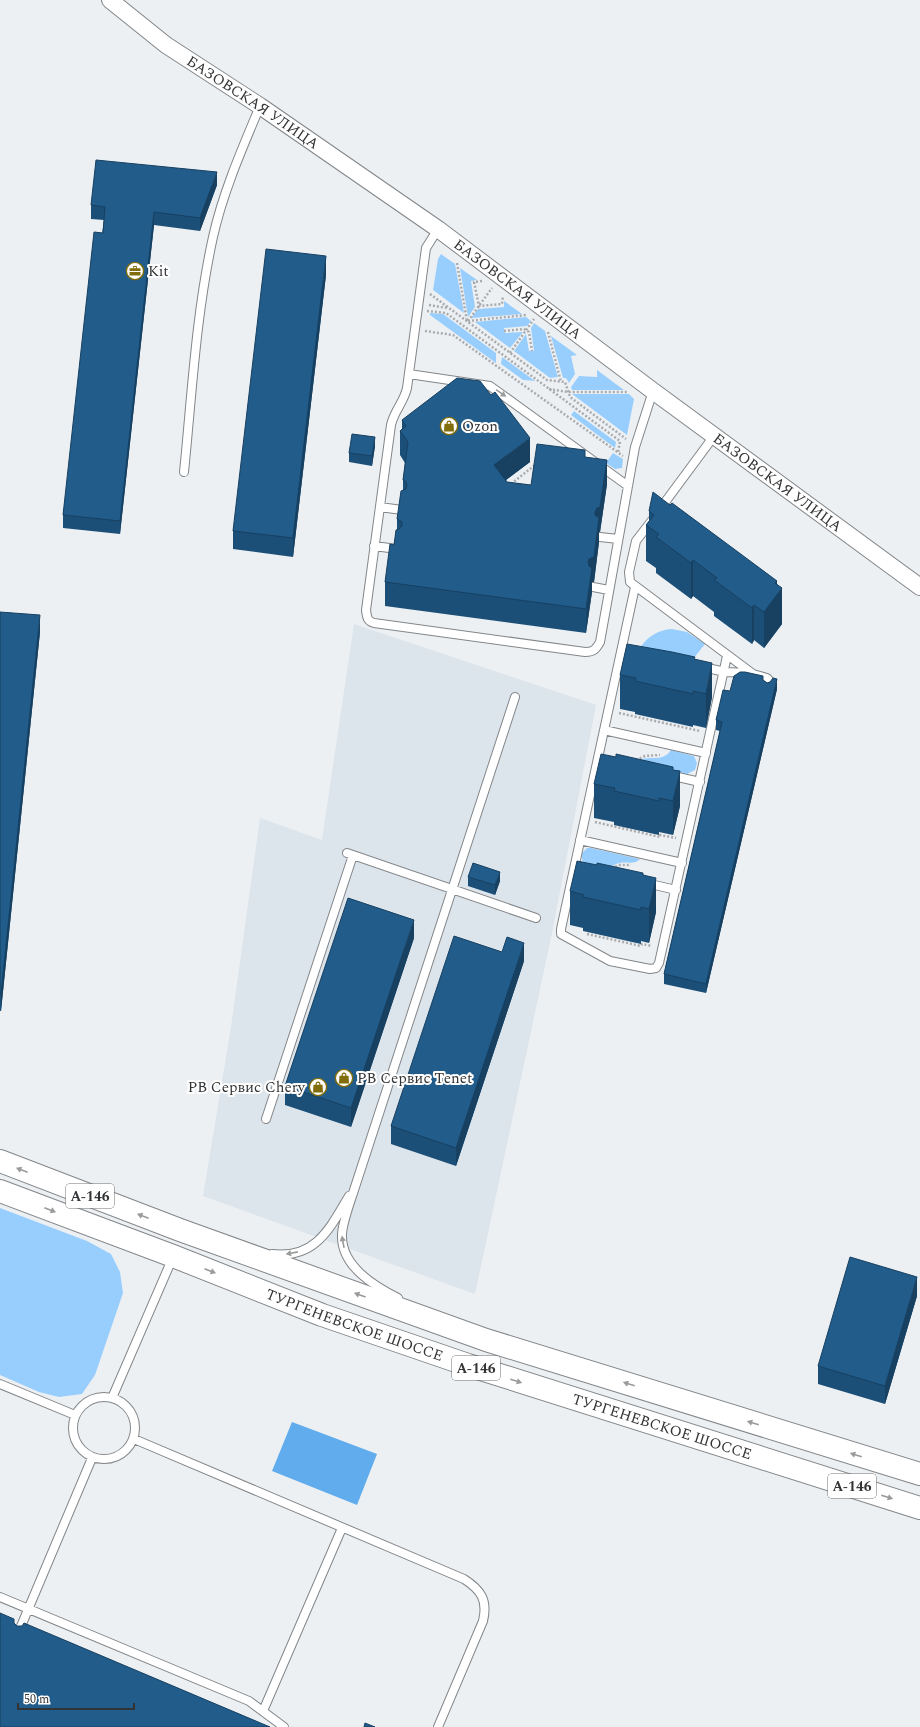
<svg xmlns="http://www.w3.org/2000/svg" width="920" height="1727" viewBox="0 0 920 1727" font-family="Spectral,serif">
<rect width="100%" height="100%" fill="#edf0f3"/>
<path fill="#dce4ec" d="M354 624 596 705 552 933 475 1294 203 1196 231 1027 260 818 322 840Z"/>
<path fill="#98cefd" d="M441 254 455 264 464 313 433 290 438 259Z
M460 268 477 280 471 281 475 307 468 317Z
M504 301 522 314 471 318 478 309 504 307Z
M430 313 443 314 496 353V363L430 315Z
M526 317 531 321 527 326 504 328 505 333 523 332 510 348 475 322Z
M534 323 545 331 558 377 550 378 514 351 526 334 529 351H534L531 328Z
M551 336 577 355 571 356 575 374 569 383 566 378H563Z
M502 357 535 381 523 380 501 364Z
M597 370 624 390H572L571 387 579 376 597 377Z
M572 394H629L634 399 627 435Z
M574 411 616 442 615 448 571 415Z
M613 453 623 459 622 468 615 469 606 463Z
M672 629 687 632 705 644 693 659 640 648C648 636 658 630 672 629Z
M671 750 694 756 697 763 695 770 687 774 637 763C647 752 661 765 671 750Z
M587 848H591L640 859C632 868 621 856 608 870L583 863 581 854Z
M0 1208 87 1241 111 1254 120 1272 123 1293 95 1375 82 1394 59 1397 39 1392 0 1375Z"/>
<path fill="#60acec" d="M292 1422 377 1454 357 1505 272 1471Z"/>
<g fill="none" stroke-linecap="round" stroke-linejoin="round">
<defs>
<path id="service" d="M438 229 426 248 407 388C404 402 394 411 391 425L366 610C367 617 367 621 374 623L585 652C594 652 596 649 600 642L635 447 653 391
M409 374 490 386 628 486
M184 472C192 393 196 314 213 237 223 192 242 149 260 106
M380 507 402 510
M660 509 714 436
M653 519 636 541 629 572 630 582 753 674 767 678 769 680 768 687
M600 537 618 539
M374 546 397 549
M593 587 609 590
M635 587 561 929V934L610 961 650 969 656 968 659 963 727 656
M703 667 725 672 749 673
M604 730 706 753
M669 775 700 782
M580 840 682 863
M347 853 536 918
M646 883 676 890
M266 1119 353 855
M272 1254C316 1259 330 1228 349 1196
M398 1298C374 1286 341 1266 342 1235 342 1223 351 1200 355 1187L515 697
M0 1384 75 1415
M73 1428a31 31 0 1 1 62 0a31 31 0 1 1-62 0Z
M112 1398 173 1257
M134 1439 464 1579C481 1590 488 1600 483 1621L438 1727
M0 1597 249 1701 284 1727
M19 1631 92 1458
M263 1711 342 1528"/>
<g id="minor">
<path id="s1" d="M110 0 166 45 260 106 438 229 653 391 920 587"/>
</g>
<g id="trunk">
<path d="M0 1161 180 1230 486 1340 920 1474"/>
<path id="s2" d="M0 1191 173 1256 322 1315 468 1365 920 1508"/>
</g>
</defs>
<use href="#service" stroke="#838689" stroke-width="10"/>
<use href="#minor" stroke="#838689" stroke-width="18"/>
<use href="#trunk" stroke="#838689" stroke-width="24"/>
<path stroke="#a9abae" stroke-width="2.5" stroke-dasharray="2 2" stroke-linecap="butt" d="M457 263 467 321
M482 281 474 282 479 306 502 304 503 296
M430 294 547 380 565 382 570 397 626 439
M429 305 447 308
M427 311 446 313 620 441 618 453
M468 321 526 315
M468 321 492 288
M425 331 453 335 623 456
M504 331 524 329 529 332 532 351
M548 332 561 382
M510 353 534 319
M549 389 568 392H628
M511 484 535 465
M619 713 700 731
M636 760 645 756 660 755
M595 822 660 837V835L676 838
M612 869 618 865H631
M587 934 641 946 642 944 652 946"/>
<use href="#service" stroke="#fff" stroke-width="8"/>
<use href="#minor" stroke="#fff" stroke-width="16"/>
<use href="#trunk" stroke="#fff" stroke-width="22"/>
</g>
<path fill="#1c4f77" d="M217 185 200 231 154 225 120 534 63 528V515L104 220 91 219V205Z
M326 275 293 557 233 549V531Z
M402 420 530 462 506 480 507 482 531 485 585 457 607 484 600 532H599V542L594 582H592V592L586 633 385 606V582L397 530V519L403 490V480L405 463 400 455V431L402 429Z
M375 446 372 466 349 462V453Z
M649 511 777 584 782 624 764 648 754 640 752 644 714 616V612L693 596 691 599 656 573V568L646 561V525L649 521Z
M0 612 40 632 1 1011H0Z
M695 659 712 697 706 728 693 725V727L635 714V712L620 709V675Z
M763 680 777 689 706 993 664 984V974L720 731 716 730V720L730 691Z
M673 770 680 806 673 835 659 832V835L614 825V822L594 818V784Z
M643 876 656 912 649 943 641 941V944L583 931V928L570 925V891Z
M468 877 500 881 495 895 468 886Z
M414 938 351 1127 285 1105V1086Z
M524 961 456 1166 391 1144V1126Z
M917 1296 885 1404 818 1384V1366Z"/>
<path fill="#174061" d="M217 172V185L200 231V218Z
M154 212V225L120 534V521Z
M326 256V275L293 557V538Z
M375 437V446L372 466V456Z
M530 438V462L494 489V465Z
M607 460V484L600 532H599V542L594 582H592V592L586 633 588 562 595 512Z
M693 560V596L691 599V563Z
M777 581V594L782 588V624L764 648V612L775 583Z
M754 605V640L752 644V608Z
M40 615V632L1 1011V994Z
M712 663V697L706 728V694Z
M777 679V689L706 993V984Z
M673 767V800L680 771V806L673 835Z
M500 872V881L495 895V885Z
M656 878V912L649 943V909Z
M414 920V938L351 1127V1108Z
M524 943V961L456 1166V1148Z
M917 1277V1296L885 1404V1386Z"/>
<path fill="#215c8a" stroke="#174061" d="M96 160 217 172 200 218 154 212 120 521 63 515 94 232 103 233 105 207 91 205Z
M266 249 326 256 293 538 233 531Z
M457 378 480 381 491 395 495 392 530 438 494 465 507 482 531 485 537 444 585 450V457L607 460 600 507 597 508 595 512V515L599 518 594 557 589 559 588 562 589 566 592 568 586 609 385 582 390 544 394 545 396 530 399 529 402 526V522L397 519 401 491 406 489 407 486 406 482 403 480 408 442 400 431 406 426 402 420Z
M352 434 375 437 372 456 349 453Z
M653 492 670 505 672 503 777 581 775 583 782 588 764 612 754 605 752 608 714 580 717 578 693 560 691 563 656 537 659 534 646 525 654 515 649 511Z
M0 612 40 615 1 994H0Z
M627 644 672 652 695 657 694 659 712 663 706 694 693 691V694L635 681 636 678 620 675Z
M740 672H745L763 676V680L767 683 770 682 773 678 777 679 706 984 664 974 722 722 716 720 723 690 730 691 734 676Z
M601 754 616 757V754L673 767V770L680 771 673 801 659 798V801L614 791 615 788 594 784Z
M577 861 597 865V863L643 873V875L656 878 649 909 641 907V910L583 897 584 895 570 891Z
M473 863 500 872 495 885 468 877Z
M348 898 414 920 351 1108 285 1086Z
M454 936 502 952 507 937 524 943 456 1148 391 1126Z
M850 1257 917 1277 885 1386 818 1366Z
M0 1613 14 1619V1623L17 1626H22L24 1623 270 1727H0Z
M365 1723 375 1727H364Z"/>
<defs><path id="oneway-solid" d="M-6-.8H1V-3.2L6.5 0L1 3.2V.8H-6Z"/></defs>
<g fill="#999a9a">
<use href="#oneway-solid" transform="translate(501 393) rotate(35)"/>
<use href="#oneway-solid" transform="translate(22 1170) rotate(-159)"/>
<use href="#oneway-solid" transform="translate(50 1210) rotate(21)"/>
<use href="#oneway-solid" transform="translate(143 1216) rotate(-159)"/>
<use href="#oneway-solid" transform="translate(343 1242) rotate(-100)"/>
<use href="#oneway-solid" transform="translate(292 1253) rotate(169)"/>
<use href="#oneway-solid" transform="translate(210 1271) rotate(21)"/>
<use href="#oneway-solid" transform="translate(360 1295) rotate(-160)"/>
<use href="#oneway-solid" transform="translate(516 1381) rotate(18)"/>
<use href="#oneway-solid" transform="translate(629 1384) rotate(-163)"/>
<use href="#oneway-solid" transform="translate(753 1423) rotate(-163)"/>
<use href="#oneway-solid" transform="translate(856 1455) rotate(-163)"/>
<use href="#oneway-solid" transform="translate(887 1497) rotate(18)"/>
</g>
<defs>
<symbol id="office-ring" viewBox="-11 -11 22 22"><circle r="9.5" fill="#fff" stroke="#816d0a" stroke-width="1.5"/><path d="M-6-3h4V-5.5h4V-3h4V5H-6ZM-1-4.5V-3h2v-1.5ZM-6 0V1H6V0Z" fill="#816d0a"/></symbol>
<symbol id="shop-ring" viewBox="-11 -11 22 22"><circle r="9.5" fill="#fff" stroke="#816d0a" stroke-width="1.5"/><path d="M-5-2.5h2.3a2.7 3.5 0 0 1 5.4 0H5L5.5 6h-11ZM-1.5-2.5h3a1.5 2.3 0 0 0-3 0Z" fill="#816d0a"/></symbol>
</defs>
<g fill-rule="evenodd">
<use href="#office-ring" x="125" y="261" width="20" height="20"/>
<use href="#shop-ring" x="439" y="416" width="20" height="20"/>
<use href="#shop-ring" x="334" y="1068" width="20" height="20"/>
<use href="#shop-ring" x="308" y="1077" width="20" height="20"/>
</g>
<g text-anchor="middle" stroke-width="4" stroke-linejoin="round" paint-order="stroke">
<g fill="#fff" stroke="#707172" stroke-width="1">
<rect x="66" y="1184" width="48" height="24" rx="3"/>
<rect x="452" y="1356" width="48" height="24" rx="3"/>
<rect x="828" y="1474" width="48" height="24" rx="3"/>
</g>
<g font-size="14" font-weight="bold" fill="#333436">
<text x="90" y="1201">А-146</text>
<text x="476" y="1373">А-146</text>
<text x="852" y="1491">А-146</text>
</g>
<g font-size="15" fill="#333436" stroke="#fff">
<text dy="5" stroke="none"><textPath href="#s1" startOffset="176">БАЗОВСКАЯ УЛИЦА</textPath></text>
<text dy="5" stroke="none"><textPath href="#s1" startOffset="500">БАЗОВСКАЯ УЛИЦА</textPath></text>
<text dy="5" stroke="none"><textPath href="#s1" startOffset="824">БАЗОВСКАЯ УЛИЦА</textPath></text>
<text dy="5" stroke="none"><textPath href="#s2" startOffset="379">ТУРГЕНЕВСКОЕ ШОССЕ</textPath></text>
<text dy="5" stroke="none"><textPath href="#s2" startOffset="703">ТУРГЕНЕВСКОЕ ШОССЕ</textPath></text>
</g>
<g font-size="15" fill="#333436" stroke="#fff" text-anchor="start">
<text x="148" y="276">Kit</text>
<text x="462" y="431">Ozon</text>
<text x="357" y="1083">PB Сервис Tenet</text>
<text x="305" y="1092" text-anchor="end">PB Сервис Chery</text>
</g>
</g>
<path d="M18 1703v6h116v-6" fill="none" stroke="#333436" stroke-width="2"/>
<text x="24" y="1703" font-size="12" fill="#333436" stroke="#ffffff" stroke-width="3" paint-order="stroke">50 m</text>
</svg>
